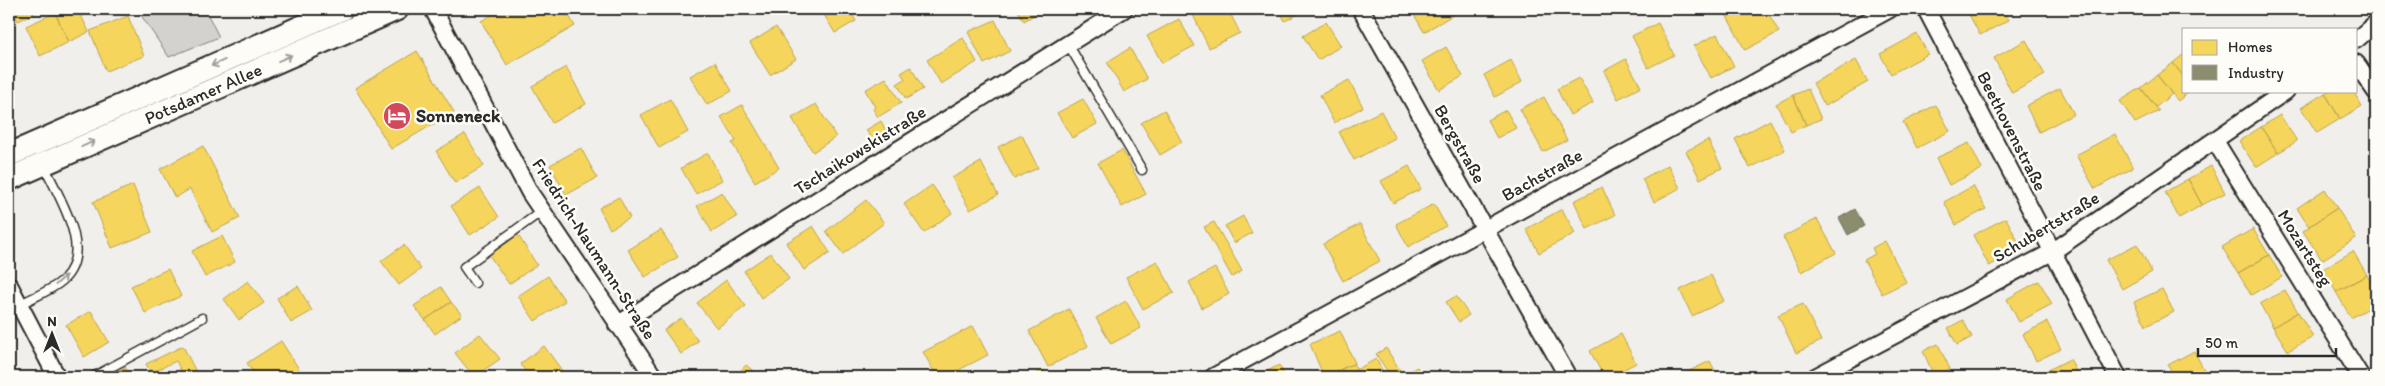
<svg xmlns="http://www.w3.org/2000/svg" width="2385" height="386" viewBox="0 0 2385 386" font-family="Itim,sans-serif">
<rect width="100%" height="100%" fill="#f0efeb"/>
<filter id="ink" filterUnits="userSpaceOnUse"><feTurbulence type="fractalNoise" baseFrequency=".02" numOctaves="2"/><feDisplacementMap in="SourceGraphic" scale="10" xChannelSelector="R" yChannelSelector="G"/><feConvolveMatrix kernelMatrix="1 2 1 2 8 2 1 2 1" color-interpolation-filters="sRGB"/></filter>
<g filter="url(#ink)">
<path fill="#d3d2cf" stroke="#7f7e7d" d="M137 9H205L219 37 169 57Z"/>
<path fill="#f6d55c" stroke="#b9a24d" d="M12 9H32L34 14 18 21Z
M63 9H78L89 32 69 42 55 13Z
M503 9H565L575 26 507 65 481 21Z
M831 9H849L856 21 835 33 823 13Z
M1017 9H1044L1024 21Z
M1205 9H1228L1240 33 1209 48 1193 15Z
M1279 9H1307L1285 21Z
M1411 9H1449L1453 15 1424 32Z
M1723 9H1766L1779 32 1745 50Z
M1787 9H1801L1790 15Z
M1966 9H2003L2009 20 1980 35Z
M55 13 69 42 40 56 26 26Z
M128 16 144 56 106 71 90 31Z
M1179 19 1194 46 1162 63 1147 36Z
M995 20 1010 51 984 64 968 32Z
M1326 22 1341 46 1318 60 1303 36Z
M1658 23 1674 55 1648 68 1632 36Z
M776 27 796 59 770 75 750 43Z
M1717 34 1734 66 1711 78 1694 46Z
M1917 34 1928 54 1891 74 1880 54Z
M963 38 977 62 941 84 927 60Z
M2026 40 2045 75 2012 93 1994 58Z
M1446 47 1463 76 1439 90 1422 61Z
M1130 48 1147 79 1124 92 1107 62Z
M417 51 454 112 391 149 355 88Z
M2184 54V77L2173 63Z
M1626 59 1641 87 1618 99 1604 71Z
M1511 60 1522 82 1495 97 1484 75Z
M1856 60 1868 82 1825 106 1813 83Z
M715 62 732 91 707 105 690 76Z
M2173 63 2184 77V91H2190L2178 101 2157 75Z
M566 67 586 104 552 123 532 86Z
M911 67 923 89 906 99 897 84 905 79 901 73Z
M2157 75 2172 94 2156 107 2141 88Z
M886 78 901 103 878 117 873 109 875 107 865 90Z
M1579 78 1593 103 1570 115 1557 89Z
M1349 80 1363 107 1334 123 1320 95Z
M2060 88 2074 114 2039 132 2026 106Z
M2141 88 2159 111 2135 123 2120 101Z
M1808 89 1821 119 1806 125 1793 95Z
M2328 91H2353L2362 106 2340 119 2325 93Z
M2325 93 2340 119 2317 133 2301 108Z
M1793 95 1806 125 1791 132 1776 104Z
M1544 97 1567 140 1543 152 1520 109Z
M670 99 688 132 659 148 641 115Z
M1083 99 1097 124 1072 138 1057 113Z
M816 104 836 137 813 152 792 118Z
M742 105 779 168 755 182 732 143 736 141 721 117Z
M1936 105 1950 131 1917 148 1903 122Z
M1164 110 1182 142 1160 155 1141 123Z
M1506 110 1516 128 1497 138 1487 120Z
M1381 111 1395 138 1354 160 1339 132Z
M2280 115 2297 141 2278 153 2261 127Z
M1770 120 1785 150 1750 168 1735 139Z
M881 121 889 136 875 144 866 130Z
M2261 127 2278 153 2256 167 2239 141Z
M465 134 484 166 455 183 436 151Z
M2115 134 2133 168 2095 189 2076 155Z
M1022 135 1038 168 1014 179 998 147Z
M1708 140 1722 168 1700 179 1686 151Z
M1969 143 1982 169 1949 185 1936 158Z
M203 146 240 218 212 232 190 189 175 198 160 169Z
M581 148 597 178 566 195 550 165Z
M1122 150 1146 194 1122 207 1098 163Z
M708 153 722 180 696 194 681 168Z
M981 162 998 195 970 210 952 178Z
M1668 165 1680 188 1654 202 1642 179Z
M1409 166 1421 189 1393 203 1381 181Z
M2211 166 2225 193 2202 205 2188 179Z
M2188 179 2202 205 2179 218 2165 192Z
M133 185 152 232 112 248 93 202Z
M932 185 952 213 924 233 904 204Z
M1973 186 1986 209 1956 225 1944 202Z
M1602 187 1615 215 1587 229 1574 201Z
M480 188 499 217 470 235 451 206Z
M2325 189 2337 208 2309 227 2297 208Z
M722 192 737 217 712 232 697 206Z
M619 197 630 218 610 229 599 208Z
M866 200 884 223 843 254 826 231Z
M1434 204 1446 226 1408 247 1396 224Z
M2337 208 2356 238 2322 260 2303 231Z
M1562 209 1575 233 1539 253 1526 229Z
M1243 216 1252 233 1234 243 1225 226Z
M2006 218 2022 249 1989 266 1973 235Z
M1817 219 1836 253 1801 272 1783 237Z
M1214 222 1242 271 1232 277 1204 227Z
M1360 224 1380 261 1343 281 1323 244Z
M813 226 830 253 804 270 786 243Z
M2253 229 2269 255 2238 273 2222 247Z
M661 230 678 257 645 277 628 250Z
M518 235 537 265 509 284 489 255Z
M222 236 235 262 205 277 192 251Z
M1885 241 1906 282 1882 294 1864 260 1875 254 1872 248Z
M2137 244 2152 272 2122 289 2106 260Z
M404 245 421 269 399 285 381 261Z
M2353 251 2367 275 2336 292 2323 269Z
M771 253 789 279 761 298 744 271Z
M2269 255 2282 277 2251 295 2238 273Z
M1157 261 1174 293 1143 309 1126 277Z
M1215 268 1229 294 1202 308 1189 282Z
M168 269 181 296 145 313 131 286Z
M1711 275 1724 301 1692 316 1680 290Z
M2367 275 2376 291V304L2351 318 2336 292Z
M548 276 565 301 535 321 518 296Z
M726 280 746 306 717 328 697 303Z
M248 281 264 303 239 320 224 299Z
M2039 281 2052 304 2019 322 2007 299Z
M298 286 312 311 291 323 277 298Z
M441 287 451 302 425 320 414 306Z
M2162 289 2174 312 2146 326 2134 302Z
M2285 290 2298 312 2273 327 2260 304Z
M1456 296 1469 315 1459 322 1446 302Z
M1126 301 1141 328 1111 344 1096 318Z
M451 302 462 315 435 334 425 320Z
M1803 304 1821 341 1796 353 1778 315Z
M1069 309 1088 346 1048 367 1029 331Z
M91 311 109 342 84 357 66 325Z
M2298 312 2313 337 2288 351 2273 327Z
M681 318 698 341 681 354 664 330Z
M1963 320 1972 337 1957 345 1948 328Z
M2047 322 2061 349 2036 361 2023 334Z
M973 326 988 355 945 377H937L923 352Z
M1340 331 1355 363 1324 377 1310 344Z
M480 334 500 359 474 377 455 353Z
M1621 334 1636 363 1609 377H1604L1590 351Z
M281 341 304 377H256L247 363Z
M1938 344 1950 369 1934 376 1923 351Z
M183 346 197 374 184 377 176 361 151 373 146 364Z
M544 346 563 372 556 377H530L520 364Z
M1386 348 1401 372 1393 377H1391L1376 354Z
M2194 351 2208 377H2175L2168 365Z
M1376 359 1386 377H1346L1345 376Z
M2070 359 2079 377H2039L2038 375Z
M1710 361 1718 377H1685L1683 374Z
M1353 364 1357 370 1345 376 1341 369Z
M746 365 761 377H735Z
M1279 365 1286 377H1256Z
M125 367 131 377H106Z
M1417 367 1423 377H1399Z
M1043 370 1047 377H1030Z"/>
<path fill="#8c8c6e" stroke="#6f6f5a" d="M1855 209 1864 226 1848 235 1839 218Z"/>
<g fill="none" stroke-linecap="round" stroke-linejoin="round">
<defs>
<path id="lane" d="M1068 44 1142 170
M475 283 464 267 542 211
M19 305C33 297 51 291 63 280 95 250 58 197 44 165
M93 377 202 318"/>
<path id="street" d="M433 9 530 193 654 377
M1361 9 1568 377
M1926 9 2118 377
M2356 40 2376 23
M2356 63 2376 92
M2215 141 2361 377
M9 285 57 377
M617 325 1124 9
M1213 377 1890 9
M1815 377 2052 252 2286 91"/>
<g id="secondary">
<path d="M9 155 342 9"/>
<path id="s1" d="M9 179 397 9"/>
</g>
</defs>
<use href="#lane" stroke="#2b2b2b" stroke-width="11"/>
<use href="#street" stroke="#2b2b2b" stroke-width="20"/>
<use href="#secondary" stroke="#2b2b2b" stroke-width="26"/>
<use href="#lane" stroke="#fdfcf7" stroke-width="8"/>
<use href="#street" stroke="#fdfcf7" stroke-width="16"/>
<use href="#secondary" stroke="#fdfcf7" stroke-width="22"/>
</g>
<defs><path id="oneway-shaft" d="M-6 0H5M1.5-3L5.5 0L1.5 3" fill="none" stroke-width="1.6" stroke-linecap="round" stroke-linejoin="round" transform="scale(1.25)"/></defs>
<g stroke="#9e9e9b">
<use href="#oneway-shaft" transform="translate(285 58) rotate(-24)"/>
<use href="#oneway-shaft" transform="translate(218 63) rotate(156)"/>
<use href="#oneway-shaft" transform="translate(88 144) rotate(-24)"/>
<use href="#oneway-shaft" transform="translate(61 280) rotate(-42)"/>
</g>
</g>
<defs>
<symbol id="hotel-disc" viewBox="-11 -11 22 22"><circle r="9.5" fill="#d1495b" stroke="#fdfcf7"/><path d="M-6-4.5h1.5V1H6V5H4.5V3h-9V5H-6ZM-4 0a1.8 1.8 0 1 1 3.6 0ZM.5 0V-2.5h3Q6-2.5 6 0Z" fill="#fff"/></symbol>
</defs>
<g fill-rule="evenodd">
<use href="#hotel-disc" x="381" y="100" width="32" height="32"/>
</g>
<g text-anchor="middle" stroke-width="5" stroke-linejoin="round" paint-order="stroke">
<g font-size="18" fill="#2b2b2b" stroke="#fdfcf7">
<text dy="6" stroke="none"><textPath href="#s1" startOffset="212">Potsdamer Allee</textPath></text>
<text transform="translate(2012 131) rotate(63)" y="6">Beethovenstraße</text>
<text transform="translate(1460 144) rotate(61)" y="6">Bergstraße</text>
<text transform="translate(860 150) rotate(-32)" y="6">Tschaikowskistraße</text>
<text transform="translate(1542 175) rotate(-29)" y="6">Bachstraße</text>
<text transform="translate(2046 227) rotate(-31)" y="6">Schubertstraße</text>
<text transform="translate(2305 248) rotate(58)" y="6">Mozartsteg</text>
<text transform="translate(594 249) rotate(57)" y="6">Friedrich-Naumann-Straße</text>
</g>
<g font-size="18" font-weight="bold" fill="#2b2b2b" stroke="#fdfcf7" text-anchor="start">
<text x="416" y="122">Sonneneck</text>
</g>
</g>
<rect width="2385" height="386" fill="none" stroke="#fdfcf7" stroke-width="30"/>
<rect x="15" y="15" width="2355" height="356" fill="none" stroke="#2b2b2b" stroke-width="2" filter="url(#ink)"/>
<rect x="2182" y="28" width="175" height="65" fill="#fdfcf7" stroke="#a9a8a5"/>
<rect x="2192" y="40" width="25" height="15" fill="#f6d55c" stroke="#a9a8a5"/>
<text x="2228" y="52" font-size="15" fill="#2b2b2b">Homes</text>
<rect x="2192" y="65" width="25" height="15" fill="#8c8c6e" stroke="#a9a8a5"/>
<text x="2228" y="78" font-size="15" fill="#2b2b2b">Industry</text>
<g transform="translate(52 334)" stroke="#fdfcf7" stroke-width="4" paint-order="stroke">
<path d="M0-4L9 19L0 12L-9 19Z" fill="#2b2b2b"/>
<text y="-8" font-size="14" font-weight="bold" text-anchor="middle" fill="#2b2b2b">N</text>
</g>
<path d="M2198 348v8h138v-8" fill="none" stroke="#2b2b2b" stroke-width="2.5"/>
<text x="2205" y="348" font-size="15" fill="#2b2b2b" stroke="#fdfcf7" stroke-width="4" paint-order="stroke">50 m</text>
</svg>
